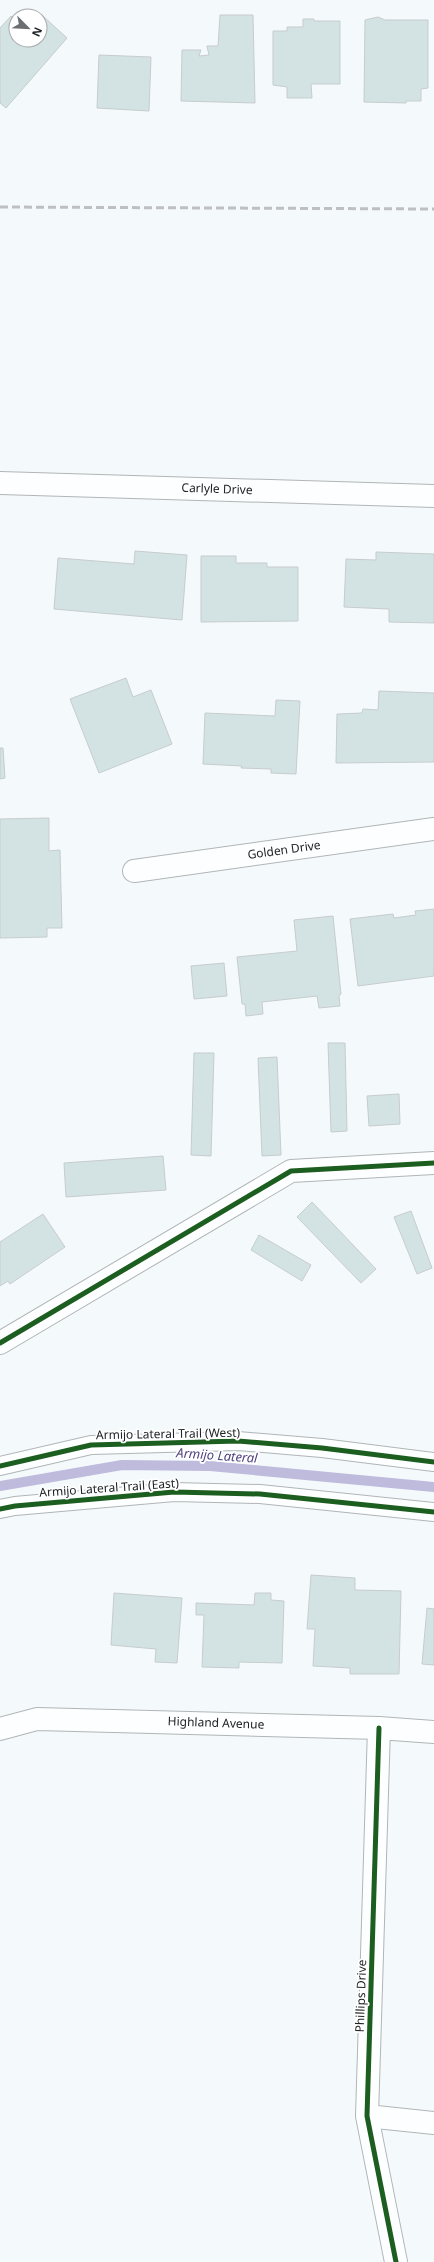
<svg xmlns="http://www.w3.org/2000/svg" width="434" height="2262" viewBox="0 0 434 2262" font-family="'Noto Sans',sans-serif">
<rect width="100%" height="100%" fill="#f4fafc"/>
<g fill="none" stroke-linecap="round" stroke-linejoin="round">
<path stroke="#bfbbdd" stroke-width="10" d="M0 1486 122 1465 210 1466 434 1487"/>
</g>
<path fill="#d3e3e3" stroke="#c7cccd" d="M220 15H253L255 103 181 101 182 50H201L199 56 209 55 207 46H218Z
M11 16 16 20V40H40V19L43 16 67 38 6 108 0 103V28Z
M378 17 385 20H428V88L421 89V101H406V103L364 102 365 20Z
M303 19H314V21H340V84H311L312 98H287V87L273 85V31H287V27H303Z
M99 55 151 57 149 111 97 108Z
M135 551 187 555 182 620 54 609 58 558 134 564Z
M376 552 434 554V623L389 622V609L344 607 346 559 376 560Z
M201 556H236V563H267V567H298V621L201 622Z
M126 678 133 697 151 690 172 744 99 773 70 699Z
M379 691 434 693V762L336 763 337 714 362 713 363 709 378 710Z
M276 700 300 701 296 774 271 773V769L241 768 242 766 203 764 205 713 275 716Z
M0 748H3L5 778 0 779Z
M49 818V851L60 850 62 928H47V937L0 938V819Z
M434 909V976L358 986 350 919 393 914 394 918 416 915 415 911Z
M333 916 341 994 339 996 340 1006 319 1008 317 996 262 1002 263 1014 246 1016 245 1004H242L237 957 297 951 294 920Z
M224 963 227 996 194 999 191 966Z
M328 1043H345L347 1131 331 1132Z
M194 1053H214L211 1156 191 1155Z
M277 1057 281 1155 262 1156 258 1058Z
M399 1094 400 1124 369 1126 367 1096Z
M163 1156 166 1190 66 1197 64 1163Z
M312 1202 376 1269 361 1283 297 1217Z
M411 1211 432 1268 417 1274 394 1217Z
M43 1214 65 1247 10 1284 8 1281 0 1286V1242Z
M259 1235 311 1265 302 1281 251 1250Z
M311 1575 355 1578V1590L401 1591 399 1674H350V1668L313 1666 315 1629H307Z
M114 1593 182 1598 177 1663 155 1662 156 1649 111 1645Z
M255 1593H271V1600L284 1601 282 1663 239 1662V1668L202 1667 204 1615H196V1603L254 1605Z
M427 1608 434 1609V1665L422 1664Z"/>
<g fill="none" stroke-linecap="round" stroke-linejoin="round">
<defs>
<path id="lane" d="M0 1466 91 1445 238 1441 322 1448 434 1462
M0 1509 15 1506 174 1492 260 1494 434 1512"/>
<path id="street" d="M0 483 434 496
M134 871 434 829
M0 1343 291 1171 434 1163
M379 1728 367 2116 396 2262
M0 1729 37 1719 379 1728 434 1732
M367 2116 434 2123"/>
</defs>
<use href="#lane" stroke="#b0b5b6" stroke-width="20"/>
<use href="#street" stroke="#b0b5b6" stroke-width="24"/>
<use href="#lane" stroke="#fdfeff" stroke-width="18"/>
<use href="#street" stroke="#fdfeff" stroke-width="22"/>
<path stroke="#bebfc0" stroke-width="3" stroke-dasharray="8 4" stroke-linecap="butt" d="M0 207 434 209"/>
<defs>
<path id="cycleway" d="M0 1343 291 1171 434 1163
M0 1466 91 1445 238 1441 322 1448 434 1462
M0 1509 15 1506 174 1492 260 1494 434 1512
M379 1728 367 2116 396 2262"/>
</defs>
<use href="#cycleway" stroke="#fff" stroke-width="8"/>
<use href="#cycleway" stroke="#1b5e20" stroke-width="5"/>
</g>
<g text-anchor="middle" stroke-width="3.5" stroke-linejoin="round" paint-order="stroke">
<g font-size="12" fill="#202325" stroke="#fff">
<text transform="translate(217 489) rotate(2)" y="4">Carlyle Drive</text>
<text transform="translate(284 850) rotate(-8)" y="4">Golden Drive</text>
<text transform="translate(168 1434) rotate(-1)" y="4">Armijo Lateral Trail (West)</text>
<text transform="translate(109 1488) rotate(-4)" y="4">Armijo Lateral Trail (East)</text>
<text transform="translate(216 1723) rotate(2)" y="4">Highland Avenue</text>
<text transform="translate(361 1996) rotate(-88)" y="4">Phillips Drive</text>
</g>
<g font-size="13" font-style="italic" fill="#50427f" stroke="#fff">
<text transform="translate(217 1455) rotate(4)" y="5">Armijo Lateral</text>
</g>
</g>
<g transform="translate(28 28) rotate(114)"><circle r="19" fill="#ffffff" stroke="#a6a7a8"/>
<path d="M0-3L7 15L0 10L-7 15Z" fill="#6a6e70"/>
<text y="-6" font-size="11" font-weight="bold" text-anchor="middle" fill="#202325">N</text>
</g>
</svg>
